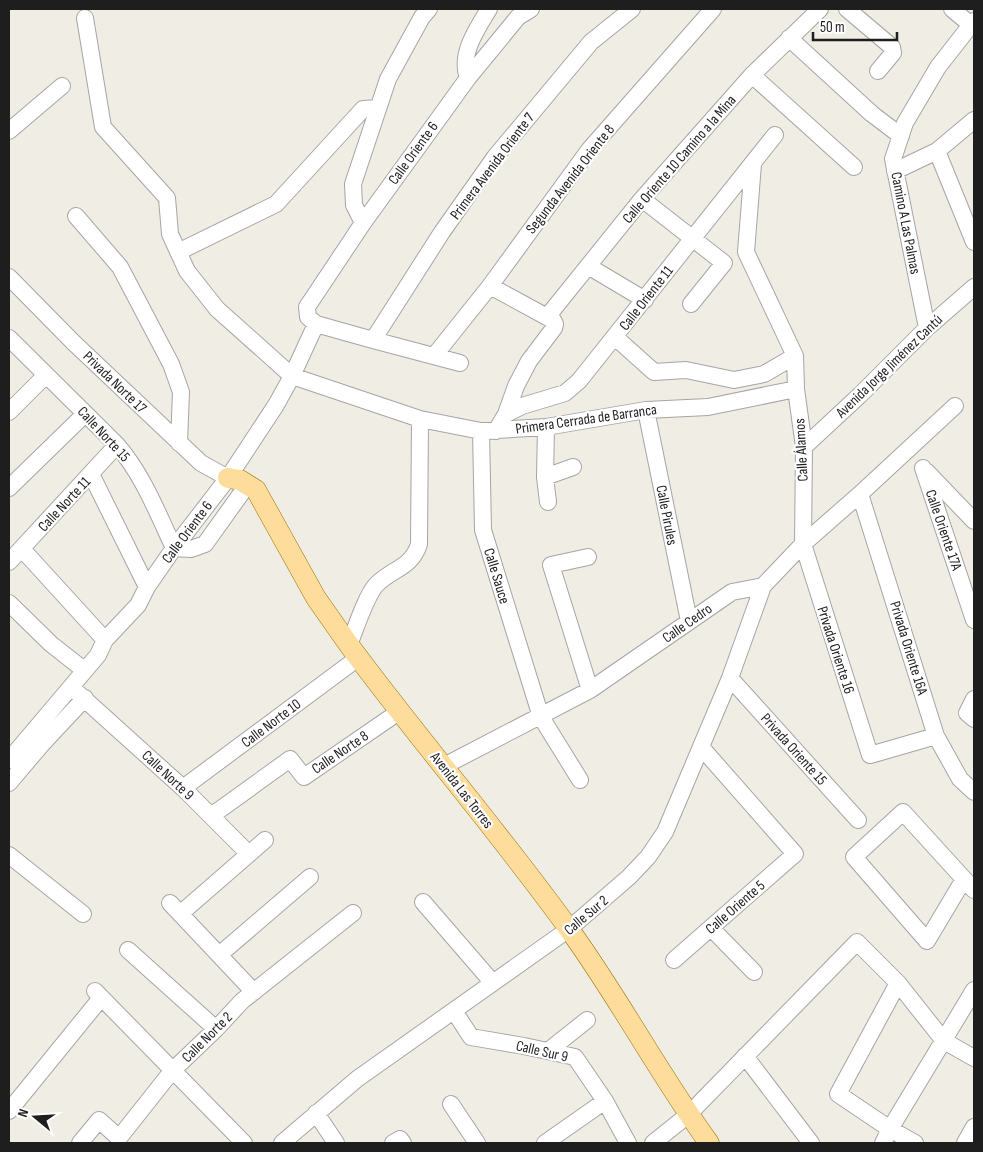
<svg xmlns="http://www.w3.org/2000/svg" width="983" height="1152" viewBox="0 0 983 1152" font-family="'Sofia Sans Condensed',sans-serif">
<rect width="100%" height="100%" fill="#f0ede4"/>
<g fill="none" stroke-linecap="round" stroke-linejoin="round">
<defs>
<path id="minor" d="M847 9 892 47 893 53 878 71
M952 9 971 25
M85 18 103 127 167 198 170 234 187 271 217 309 292 376 420 419 481 431 546 427 646 410 708 407 796 389
M789 38 872 114 901 136
M752 75 854 167
M468 78C459 54 477 29 489 9
M9 131 62 86
M937 151 974 242
M753 164 746 252 795 356 796 389 804 447 803 544 870 755 936 736
M895 171 937 151 974 120
M642 199 724 263 691 304
M76 216 120 267 171 364 181 392 179 443
M363 223 354 205 353 184 388 79 422 17 429 9
M178 252 276 204 363 109 378 108
M588 266 645 300
M9 277 74 343 201 463 228 478
M490 286 547 317 553 320 555 324 554 328 529 361 516 386 506 414
M547 317 642 199 752 75 820 9
M927 328 893 159 905 123 938 67 974 21
M615 337 654 372 686 370 734 380 764 374 795 356
M9 338 117 445C143 475 157 512 174 548L191 549 205 544 248 484
M373 340 442 232 495 157 591 42 632 9
M434 356 490 286 589 150 713 9
M460 363 373 340 316 324 308 317 307 307 363 223 468 78 518 17 531 9
M646 410 689 621
M9 412 46 375
M546 427 545 477 548 502
M481 431 483 530 541 717 580 780
M496 431 506 414 522 406 565 393 579 381 775 135
M804 447 860 395 927 328 974 287
M923 468 974 620
M926 471 974 521
M91 474 147 587
M545 477 573 467
M9 488 85 414
M860 494 936 736 960 779 974 792
M22 549 105 640
M588 557 551 565 590 690
M9 562 117 445
M9 603 51 644 84 670
M349 645C355 630 366 596 376 585 391 569 412 568 419 544L420 419
M730 678 858 820
M71 687 183 788 249 854
M974 699 967 713 974 719
M9 760 98 655 105 640 138 605 147 587 174 548 228 478 276 405 292 376 316 324
M444 766 590 690 732 592 763 586 803 544 860 494 955 406
M9 783 42 744 85 698
M183 788 358 658
M211 816 290 759 304 777 400 711
M9 855 83 914
M964 879 927 941 854 857 903 812 964 879 974 890
M423 902 493 983
M170 903 254 992
M180 914 265 840
M711 928 754 972
M128 950 216 1029
M219 955 310 877
M674 960 795 854 701 747
M898 983 838 1094 890 1129 915 1143
M95 991 244 1143
M454 1011 471 1037 524 1046 575 1057 605 1101 628 1143
M548 1051 587 1020
M745 1056 811 1143
M451 1104 477 1143
M9 1111 101 998
M316 1113 336 1143
M80 1143 99 1120 119 1138 172 1071 216 1029 242 1001 353 913
M282 1143 357 1079 569 929 629 877 648 857 665 832 730 678 763 586
M393 1143 400 1139 403 1143
M545 1143 605 1101
M653 1143 688 1115 857 942 898 983 944 1041 974 1058
M883 1143 890 1129 974 990
M965 1143 974 1127"/>
<path id="major" d="M228 478 240 480 256 490 316 598 349 645C420 741 499 832 569 929 619 998 659 1074 709 1143"/>
</defs>
<use href="#minor" stroke="#a5a5a5" stroke-width="18"/>
<use href="#major" stroke="#997300" stroke-width="21"/>
<use href="#minor" stroke="#fff" stroke-width="16"/>
<use href="#major" stroke="#fedc9b" stroke-width="20"/>
</g>
<g text-anchor="middle" stroke-width="4.5" stroke-linejoin="round" paint-order="stroke">
<g font-size="15" fill="#1e1e1e" stroke="#fff">
<text transform="translate(413 153) rotate(-54)" y="5">Calle Oriente 6</text>
<text transform="translate(679 159) rotate(-49)" y="5">Calle Oriente 10 Camino a la Mina</text>
<text transform="translate(492 166) rotate(-53)" y="5">Primera Avenida Oriente 7</text>
<text transform="translate(570 179) rotate(-52)" y="5">Segunda Avenida Oriente 8</text>
<text transform="translate(906 223) rotate(79)" y="5">Camino A Las Palmas</text>
<text transform="translate(646 298) rotate(-52)" y="5">Calle Oriente 11</text>
<text transform="translate(889 366) rotate(-44)" y="5">Avenida Jorge Jiménez Cantú</text>
<text transform="translate(115 382) rotate(44)" y="5">Privada Norte 17</text>
<text transform="translate(586 419) rotate(-8)" y="5">Primera Cerrada de Barranca</text>
<text transform="translate(104 434) rotate(47)" y="5">Calle Norte 15</text>
<text transform="translate(801 450) rotate(-93)" y="5">Calle Álamos</text>
<text transform="translate(64 504) rotate(-47)" y="5">Calle Norte 11</text>
<text transform="translate(667 515) rotate(79)" y="5">Calle Pirules</text>
<text transform="translate(944 530) rotate(71)" y="5">Calle Oriente 17A</text>
<text transform="translate(187 532) rotate(-53)" y="5">Calle Oriente 6</text>
<text transform="translate(497 576) rotate(73)" y="5">Calle Sauce</text>
<text transform="translate(687 623) rotate(-35)" y="5">Calle Cedro</text>
<text transform="translate(909 648) rotate(73)" y="5">Privada Oriente 16A</text>
<text transform="translate(836 650) rotate(72)" y="5">Privada Oriente 16</text>
<text transform="translate(271 723) rotate(-37)" y="5">Calle Norte 10</text>
<text transform="translate(794 749) rotate(48)" y="5">Privada Oriente 15</text>
<text transform="translate(340 752) rotate(-34)" y="5">Calle Norte 8</text>
<text transform="translate(168 775) rotate(43)" y="5">Calle Norte 9</text>
<text transform="translate(462 790) rotate(52)" y="5">Avenida Las Torres</text>
<text transform="translate(735 907) rotate(-41)" y="5">Calle Oriente 5</text>
<text transform="translate(586 915) rotate(-40)" y="5">Calle Sur 2</text>
<text transform="translate(207 1037) rotate(-45)" y="5">Calle Norte 2</text>
<text transform="translate(542 1051) rotate(13)" y="5">Calle Sur 9</text>
</g>
</g>
<rect width="983" height="1152" fill="none" stroke="#1e1e1e" stroke-width="20"/>
<g transform="translate(35 1117) rotate(288)" stroke="#ffffff" stroke-width="4" paint-order="stroke">
<path d="M0-4L9 19L0 12L-9 19Z" fill="#1e1e1e"/>
<text y="-8" font-size="14" font-weight="bold" text-anchor="middle" fill="#1e1e1e">N</text>
</g>
<path d="M813 32v8h84v-8" fill="none" stroke="#1e1e1e" stroke-width="2.5"/>
<text x="820" y="32" font-size="15" fill="#1e1e1e" stroke="#ffffff" stroke-width="4" paint-order="stroke">50 m</text>
</svg>
